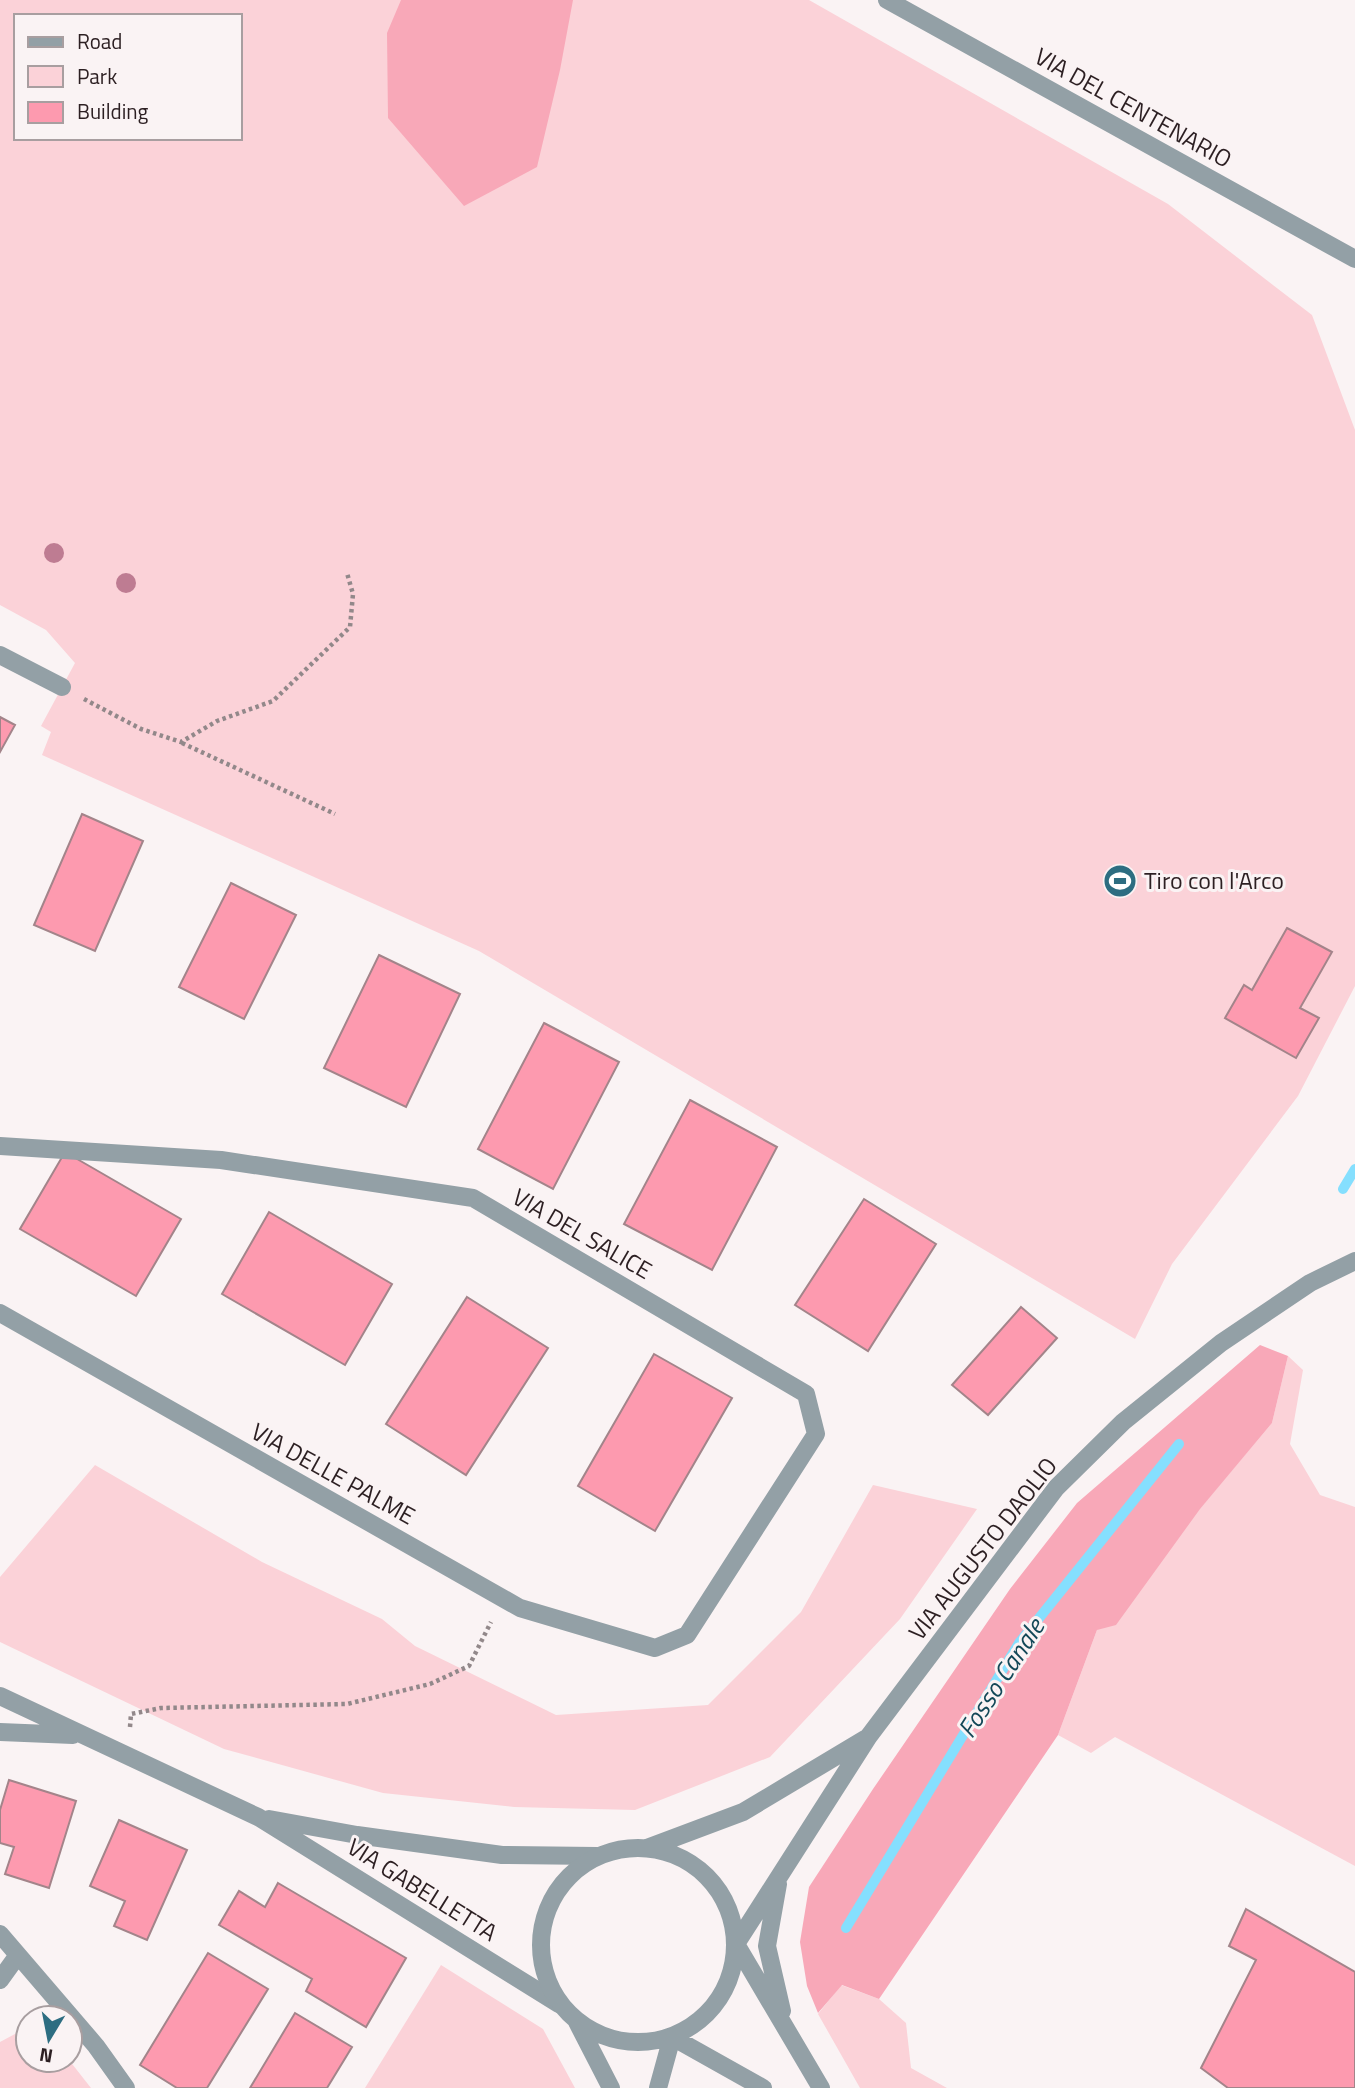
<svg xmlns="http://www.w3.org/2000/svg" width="1355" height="2088" viewBox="0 0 1355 2088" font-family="'Titillium Web',sans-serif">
<rect width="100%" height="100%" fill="#faf3f4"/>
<path fill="#fbd2d8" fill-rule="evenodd" d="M0 0H809L1168 204 1312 315 1355 430V986L1298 1096 1172 1264 1135 1339 479 951 42 755 51 732 41 726 75 663 46 630 0 605ZM16 16H240V138H16Z
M1288 1356 1303 1370 1290 1444 1320 1495 1355 1507V1866L1115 1737 1091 1753 1058 1735 1097 1630 1272 1423Z
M95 1465 262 1562 382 1619 415 1646 556 1715 708 1705 801 1612 873 1485 977 1509 900 1619 770 1757 635 1810 514 1807 383 1793 224 1749 0 1642V1577Z
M441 1965 543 2029 575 2088H365Z
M841 1985 879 1999 906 2023 911 2068 947 2088H860L818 2014Z
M28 2027V2060H69L91 2088H0V2042Z"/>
<path fill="#f8a8b8" d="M401 0H573L560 70 537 167 464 206 388 118 387 33Z
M1260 1345 1288 1356 1272 1423 1200 1509 1116 1625 1097 1630 1058 1735 879 1999 842 1985 818 2013 807 1986 800 1942 809 1887 873 1789 1010 1589 1077 1503Z"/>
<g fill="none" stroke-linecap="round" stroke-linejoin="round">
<path stroke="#85dffe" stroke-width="10" d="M1343 1189 1355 1169
M846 1928 1019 1643 1179 1444"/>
</g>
<path fill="#fd9aaf" stroke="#a3848a" stroke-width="2" d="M0 717 15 725 0 752Z
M82 814 143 841 95 951 34 925Z
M231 883 296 915 244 1019 179 987Z
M1287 928 1332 952 1300 1008 1319 1018 1296 1058 1225 1018 1244 985 1252 990Z
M379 955 460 994 406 1107 324 1068Z
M544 1023 619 1062 553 1189 478 1149Z
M690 1100 777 1147 712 1270 624 1224Z
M65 1152 181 1219 136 1296 20 1229Z
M864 1199 936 1244 868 1351 795 1305Z
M269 1212 392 1284 345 1365 222 1294Z
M467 1297 548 1348 466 1475 386 1424Z
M1021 1307 1057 1338 988 1415 952 1385Z
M654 1354 732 1398 655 1531 578 1486Z
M9 1780 76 1801 49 1888 5 1874 14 1847 0 1843V1810Z
M119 1820 187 1850 147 1940 114 1926 125 1901 90 1886Z
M278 1883 406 1958 366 2027 306 1991 312 1979 219 1925 239 1891 265 1907Z
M1246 1909 1355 1972V2088H1228L1201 2068 1256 1960 1229 1946Z
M208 1953 268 1989 207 2088H177L140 2065Z
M295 2013 352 2047 327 2088H250Z"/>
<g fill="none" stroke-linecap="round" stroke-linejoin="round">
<path stroke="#92888a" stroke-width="4.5" stroke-dasharray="3.5 3.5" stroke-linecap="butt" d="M84 699 141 729 181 742 217 721 273 701 350 627 353 594 347 573
M182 743 335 814
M130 1727 131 1714 161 1708 347 1704 430 1684 469 1666 491 1622"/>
<path stroke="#93a0a6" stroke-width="18" d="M0 655 62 687
M0 1146 221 1160 473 1198 806 1394 816 1434 687 1635 655 1648 520 1608 0 1313
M0 1696 258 1817 559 2004
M0 1732 73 1735
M269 1819 357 1835 502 1855 597 1856
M0 1934 96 2046 126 2088
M0 1980 18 1955"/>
<path stroke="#93a0a6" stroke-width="18" d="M887 0 1355 259
M541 1945a97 97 0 1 1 194 0a97 97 0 1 1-194 0Z
M647 1848 743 1812 865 1739
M778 1884 767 1946 782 2011
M577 2022 611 2088
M672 2037 763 2088
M658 2088 672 2037
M821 2088 736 1944 869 1736 1056 1488 1123 1422 1221 1343 1310 1283 1355 1261"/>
</g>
<g fill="#be7c92">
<circle cx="54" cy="553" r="10"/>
<circle cx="126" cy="583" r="10"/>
</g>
<defs>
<symbol id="stadium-disc" viewBox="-11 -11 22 22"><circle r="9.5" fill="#2d6d81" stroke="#faf3f4"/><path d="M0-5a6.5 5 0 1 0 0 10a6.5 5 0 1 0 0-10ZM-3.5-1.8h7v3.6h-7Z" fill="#fff"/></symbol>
</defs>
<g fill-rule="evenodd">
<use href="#stadium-disc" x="1101" y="862" width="38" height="38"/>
</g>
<g text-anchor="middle" stroke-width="6" stroke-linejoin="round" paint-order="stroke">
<g font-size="24" fill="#2c1f22" stroke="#faf3f4">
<text transform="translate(1133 108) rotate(29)" y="8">VIA DEL CENTENARIO</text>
<text transform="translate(582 1234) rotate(30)" y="8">VIA DEL SALICE</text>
<text transform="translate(333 1474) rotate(29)" y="8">VIA DELLE PALME</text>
<text transform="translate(983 1549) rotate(-52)" y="8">VIA AUGUSTO DAOLIO</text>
<text transform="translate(422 1890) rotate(32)" y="8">VIA GABELLETTA</text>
</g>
<g font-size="24" fill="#2c1f22" stroke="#faf3f4" text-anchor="start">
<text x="1144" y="889">Tiro con l'Arco</text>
</g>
<g font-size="26" font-style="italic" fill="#134858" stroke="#faf3f4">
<text transform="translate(1001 1678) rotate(-57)" y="9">Fosso Canale</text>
</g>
</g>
<rect x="14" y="14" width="228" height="126" fill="#faf3f4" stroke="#a89ea0" stroke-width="2"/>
<rect x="28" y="37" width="35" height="10" fill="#93a0a6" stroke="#a89ea0" stroke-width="2"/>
<text x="77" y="49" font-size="21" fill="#2c1f22">Road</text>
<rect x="28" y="66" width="35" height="21" fill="#fbd2d8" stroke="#a89ea0" stroke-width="2"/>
<text x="77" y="84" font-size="21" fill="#2c1f22">Park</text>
<rect x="28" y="102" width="35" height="21" fill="#fd9aaf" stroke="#a89ea0" stroke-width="2"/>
<text x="77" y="119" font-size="21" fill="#2c1f22">Building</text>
<g transform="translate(49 2039) rotate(190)"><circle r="33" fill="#faf3f4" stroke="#a89ea0" stroke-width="2"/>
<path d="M0-5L12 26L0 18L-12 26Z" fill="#2d6d81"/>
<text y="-10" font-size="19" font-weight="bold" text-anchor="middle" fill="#2c1f22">N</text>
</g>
</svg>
